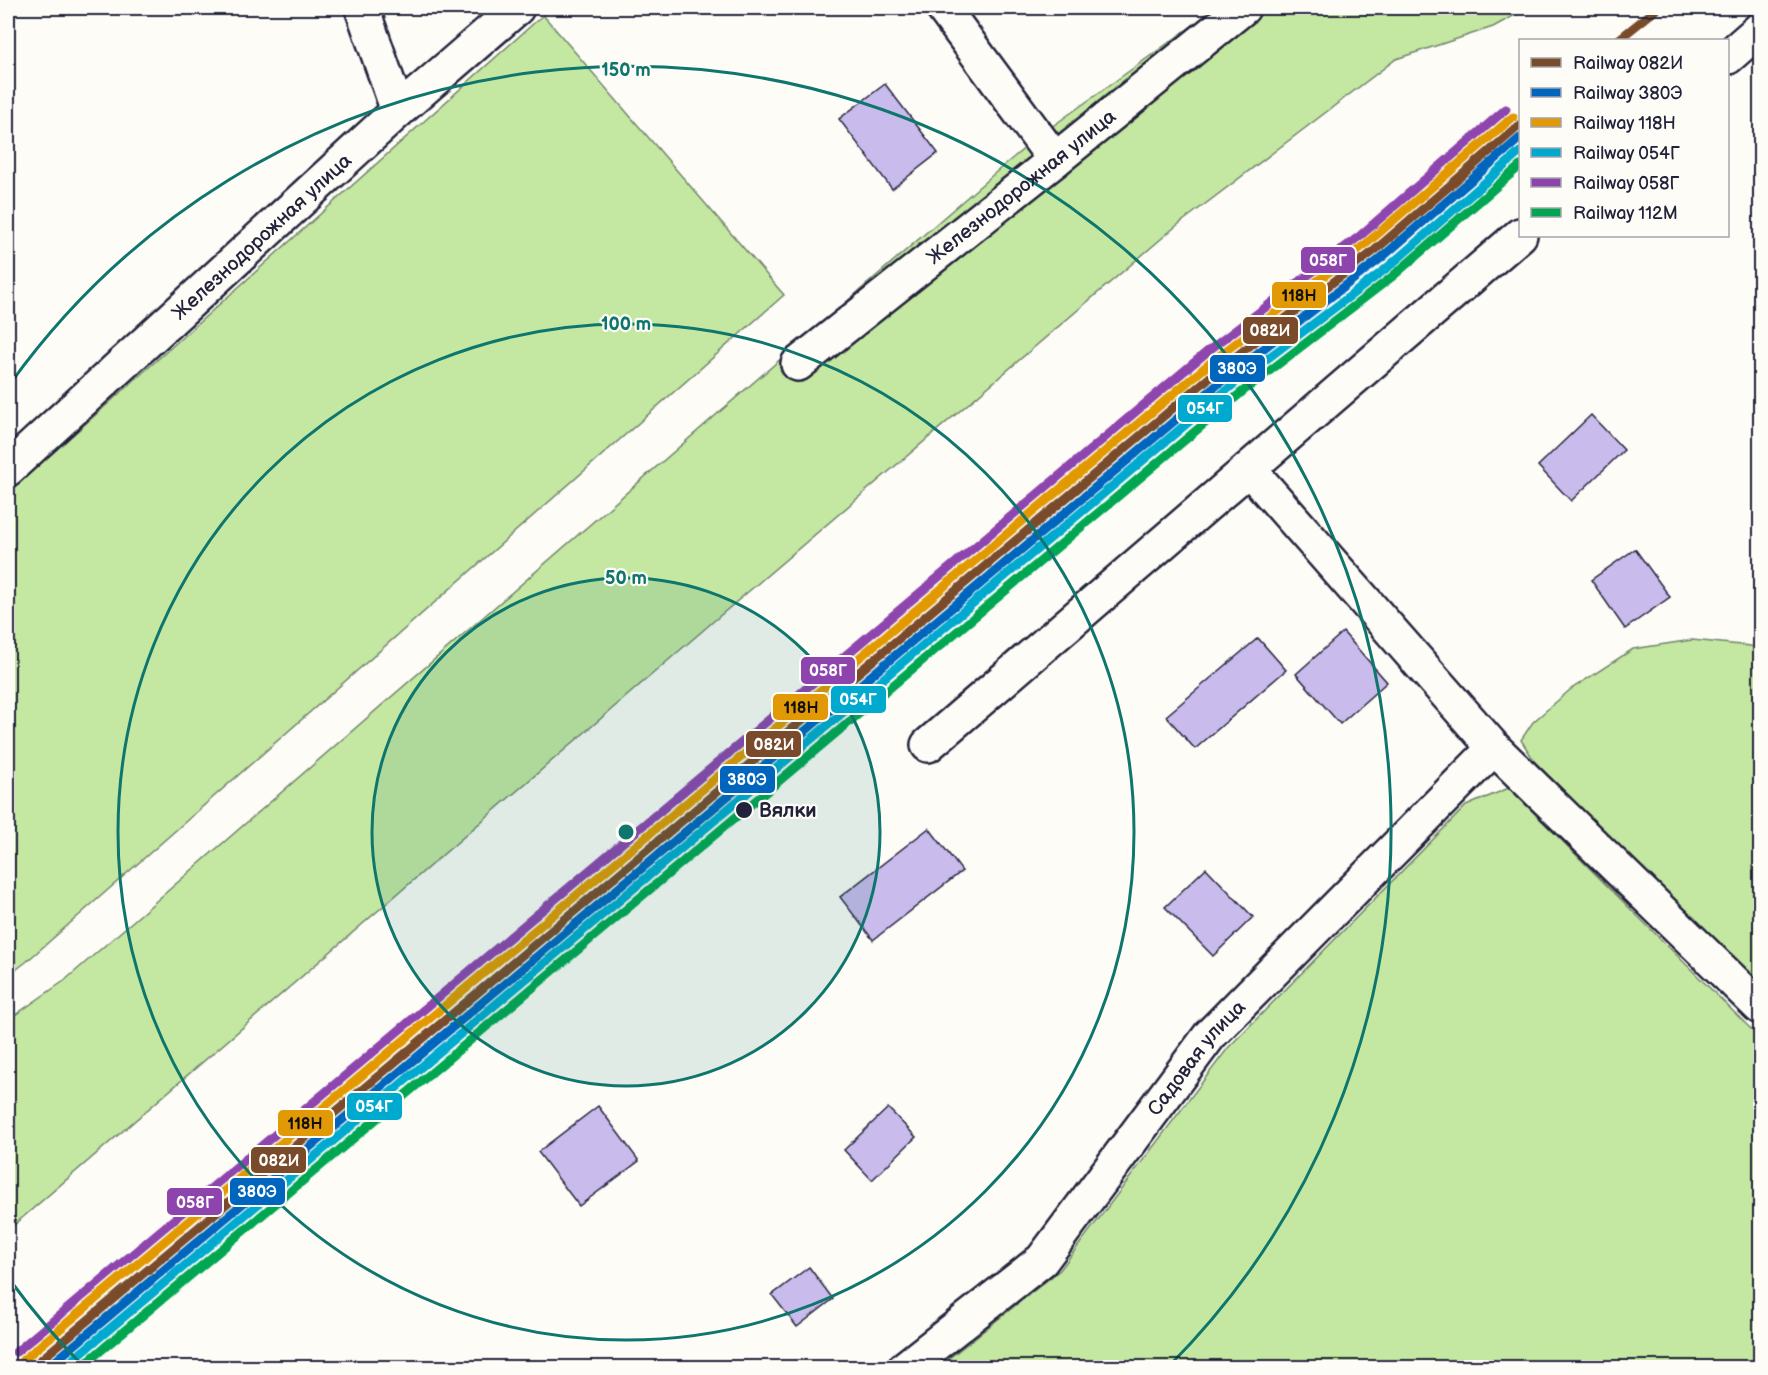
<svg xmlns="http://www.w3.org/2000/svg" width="1768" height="1375" viewBox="0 0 1768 1375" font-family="'Balsamiq Sans',sans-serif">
<rect width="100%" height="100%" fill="#fdfcf7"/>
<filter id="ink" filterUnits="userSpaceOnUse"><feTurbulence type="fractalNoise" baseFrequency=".0167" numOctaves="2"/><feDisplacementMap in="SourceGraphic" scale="12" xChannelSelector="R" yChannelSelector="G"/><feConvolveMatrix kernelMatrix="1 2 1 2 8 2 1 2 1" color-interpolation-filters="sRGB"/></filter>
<g filter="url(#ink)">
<path fill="#c4e8a1" stroke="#73856e" stroke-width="1.5" d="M1217 8H1528L1493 27 1396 59 1175 227 715 620 8 1230V1020L64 981 1003 166 1043 133Z
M543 15 784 295 26 962 8 976V493Z
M1692 640 1760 647V985L1535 762 1521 740 1533 722 1571 689 1633 649Z
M1509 788 1760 1038V1367H938L1060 1270 1228 1048 1466 806Z"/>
<path fill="#c9bbec" stroke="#22223b" stroke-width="1.5" d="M885 84 938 153 892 189 839 119Z
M1591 415 1624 450 1571 501 1538 466Z
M1635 549 1670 597 1625 629 1591 580Z
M1343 632 1387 682 1340 724 1296 674Z
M1258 638 1286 670 1195 749 1166 716Z
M929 828 962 871 873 940 840 897Z
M1206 868 1253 917 1213 956 1165 907Z
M598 1106 639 1161 579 1206 538 1152Z
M888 1108 916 1137 872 1180 844 1150Z
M809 1267 833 1299 797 1327 772 1295Z"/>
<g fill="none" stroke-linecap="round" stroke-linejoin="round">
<defs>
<g id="street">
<path d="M362 8 398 111"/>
<path d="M943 8 1055 160"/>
<path d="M1728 57 1760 29"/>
<path id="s1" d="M798 364 1055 160 1243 8"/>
<path id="s2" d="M8 469 398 111 517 8"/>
<path d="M1249 469 1494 748 1760 1007"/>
<path d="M928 745 1520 235"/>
<path id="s3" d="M905 1368 1042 1260 1210 1035 1494 748"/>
</g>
</defs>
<use href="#street" stroke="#22223b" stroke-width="38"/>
<use href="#street" stroke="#fdfcf7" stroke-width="33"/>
<defs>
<path id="rail-1" d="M1618 40 1658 8
M31 1368 1222 367 1374 251 1520 125"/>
<path id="rail-2" d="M47 1368 1229 375 1380 259 1520 138"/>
<path id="rail-3" d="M23 1360 1215 359 1367 243 1513 117"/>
<path id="rail-4" d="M63 1368 1235 383 1387 268 1520 152"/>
<path id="rail-5" d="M16 1352 1208 351 1361 235 1506 109"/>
<path id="rail-6" d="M80 1368 1242 392 1393 276 1520 166"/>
</defs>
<use href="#rail-1" stroke="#fdfcf7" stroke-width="14"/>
<use href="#rail-2" stroke="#fdfcf7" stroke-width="14"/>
<use href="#rail-3" stroke="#fdfcf7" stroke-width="14"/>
<use href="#rail-4" stroke="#fdfcf7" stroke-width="14"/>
<use href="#rail-5" stroke="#fdfcf7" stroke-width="14"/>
<use href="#rail-6" stroke="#fdfcf7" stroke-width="14"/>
<use href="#rail-1" stroke="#7a4b2a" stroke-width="9"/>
<use href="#rail-2" stroke="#0065bd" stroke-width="9"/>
<use href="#rail-3" stroke="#e29906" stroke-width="9"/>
<use href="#rail-4" stroke="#00a9ce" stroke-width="9"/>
<use href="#rail-5" stroke="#8e44ad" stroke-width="9"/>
<use href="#rail-6" stroke="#00a651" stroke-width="9"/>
</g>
</g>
<circle cx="626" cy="832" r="254" fill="#0f766e" fill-opacity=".12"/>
<g fill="none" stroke="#0f766e" stroke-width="3">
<circle cx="626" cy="832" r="254"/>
<circle cx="626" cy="832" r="508"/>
<path d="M83 1366A762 762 0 0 1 10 1280M10 384A762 762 0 1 1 1169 1366"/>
</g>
<circle fill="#22223b" stroke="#fdfcf7" stroke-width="2" cx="744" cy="810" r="9"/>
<g text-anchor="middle" stroke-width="4.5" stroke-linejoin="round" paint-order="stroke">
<g font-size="20" fill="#22223b" stroke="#fdfcf7">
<text dy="7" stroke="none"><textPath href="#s1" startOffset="285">Железнодорожная улица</textPath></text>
<text dy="7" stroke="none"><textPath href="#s2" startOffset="344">Железнодорожная улица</textPath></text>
<text dy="7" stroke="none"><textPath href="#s3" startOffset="429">Садовая улица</textPath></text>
</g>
<g font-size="20" font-weight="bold" fill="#22223b" stroke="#fdfcf7" text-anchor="start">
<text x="759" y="817">Вялки</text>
</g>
</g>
<circle cx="626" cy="832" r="9" fill="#0f766e" stroke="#fdfcf7" stroke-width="3"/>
<g font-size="18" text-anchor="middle" font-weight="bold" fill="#0f766e" stroke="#fdfcf7" stroke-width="4.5" stroke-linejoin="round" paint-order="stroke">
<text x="626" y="76">150 m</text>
<text x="626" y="330">100 m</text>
<text x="626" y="584">50 m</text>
</g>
<g stroke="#fdfcf7" stroke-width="2">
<rect x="1300" y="246" width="56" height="28" rx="6" fill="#8e44ad"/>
<rect x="1271" y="281" width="56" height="28" rx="6" fill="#e29906"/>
<rect x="1242" y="316" width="57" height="29" rx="6" fill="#7a4b2a"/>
<rect x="1209" y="354" width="57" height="29" rx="6" fill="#0065bd"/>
<rect x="1177" y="394" width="56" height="29" rx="6" fill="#00a9ce"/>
<rect x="800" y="656" width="56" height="29" rx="6" fill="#8e44ad"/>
<rect x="830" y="685" width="57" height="29" rx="6" fill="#00a9ce"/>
<rect x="772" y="693" width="57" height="28" rx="6" fill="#e29906"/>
<rect x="745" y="730" width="57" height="28" rx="6" fill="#7a4b2a"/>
<rect x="719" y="765" width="57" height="29" rx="6" fill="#0065bd"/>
<rect x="346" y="1092" width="57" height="29" rx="6" fill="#00a9ce"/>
<rect x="277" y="1109" width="57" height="28" rx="6" fill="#e29906"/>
<rect x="250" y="1146" width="57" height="28" rx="6" fill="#7a4b2a"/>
<rect x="229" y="1177" width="57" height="29" rx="6" fill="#0065bd"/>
<rect x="166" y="1187" width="57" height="29" rx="6" fill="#8e44ad"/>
</g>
<g font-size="16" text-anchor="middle" font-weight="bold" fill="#fff">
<text x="1328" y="266">058Г</text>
<text x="1270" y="336">082И</text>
<text x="1237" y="374">380Э</text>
<text x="1205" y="414">054Г</text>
<text x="828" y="676">058Г</text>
<text x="858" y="705">054Г</text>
<text x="774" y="750">082И</text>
<text x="747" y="785">380Э</text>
<text x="374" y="1112">054Г</text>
<text x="279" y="1166">082И</text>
<text x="257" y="1197">380Э</text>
<text x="195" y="1208">058Г</text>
</g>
<g font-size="16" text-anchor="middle" font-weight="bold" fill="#111">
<text x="1299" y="301">118Н</text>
<text x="801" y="713">118Н</text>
<text x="305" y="1129">118Н</text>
</g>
<rect width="1768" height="1375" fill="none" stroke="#fdfcf7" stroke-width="30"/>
<rect x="15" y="15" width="1738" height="1345" fill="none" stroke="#22223b" stroke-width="2" filter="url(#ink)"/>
<rect x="1519" y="39" width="210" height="198" fill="#fdfcf7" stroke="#a5a5ac" stroke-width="1.5"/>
<rect x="1531" y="58" width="30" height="9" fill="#7a4b2a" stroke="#a5a5ac" stroke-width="1.5"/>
<text x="1573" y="69" font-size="18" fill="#22223b">Railway 082И</text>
<rect x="1531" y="88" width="30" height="9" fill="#0065bd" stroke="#a5a5ac" stroke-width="1.5"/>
<text x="1573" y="99" font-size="18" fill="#22223b">Railway 380Э</text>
<rect x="1531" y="118" width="30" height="9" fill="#e29906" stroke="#a5a5ac" stroke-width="1.5"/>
<text x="1573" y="129" font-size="18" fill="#22223b">Railway 118Н</text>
<rect x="1531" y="148" width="30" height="9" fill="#00a9ce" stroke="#a5a5ac" stroke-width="1.5"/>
<text x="1573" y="159" font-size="18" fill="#22223b">Railway 054Г</text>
<rect x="1531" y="178" width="30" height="9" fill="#8e44ad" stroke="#a5a5ac" stroke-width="1.5"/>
<text x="1573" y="189" font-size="18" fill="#22223b">Railway 058Г</text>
<rect x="1531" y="208" width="30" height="9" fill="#00a651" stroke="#a5a5ac" stroke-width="1.5"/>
<text x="1573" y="219" font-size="18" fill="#22223b">Railway 112М</text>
</svg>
